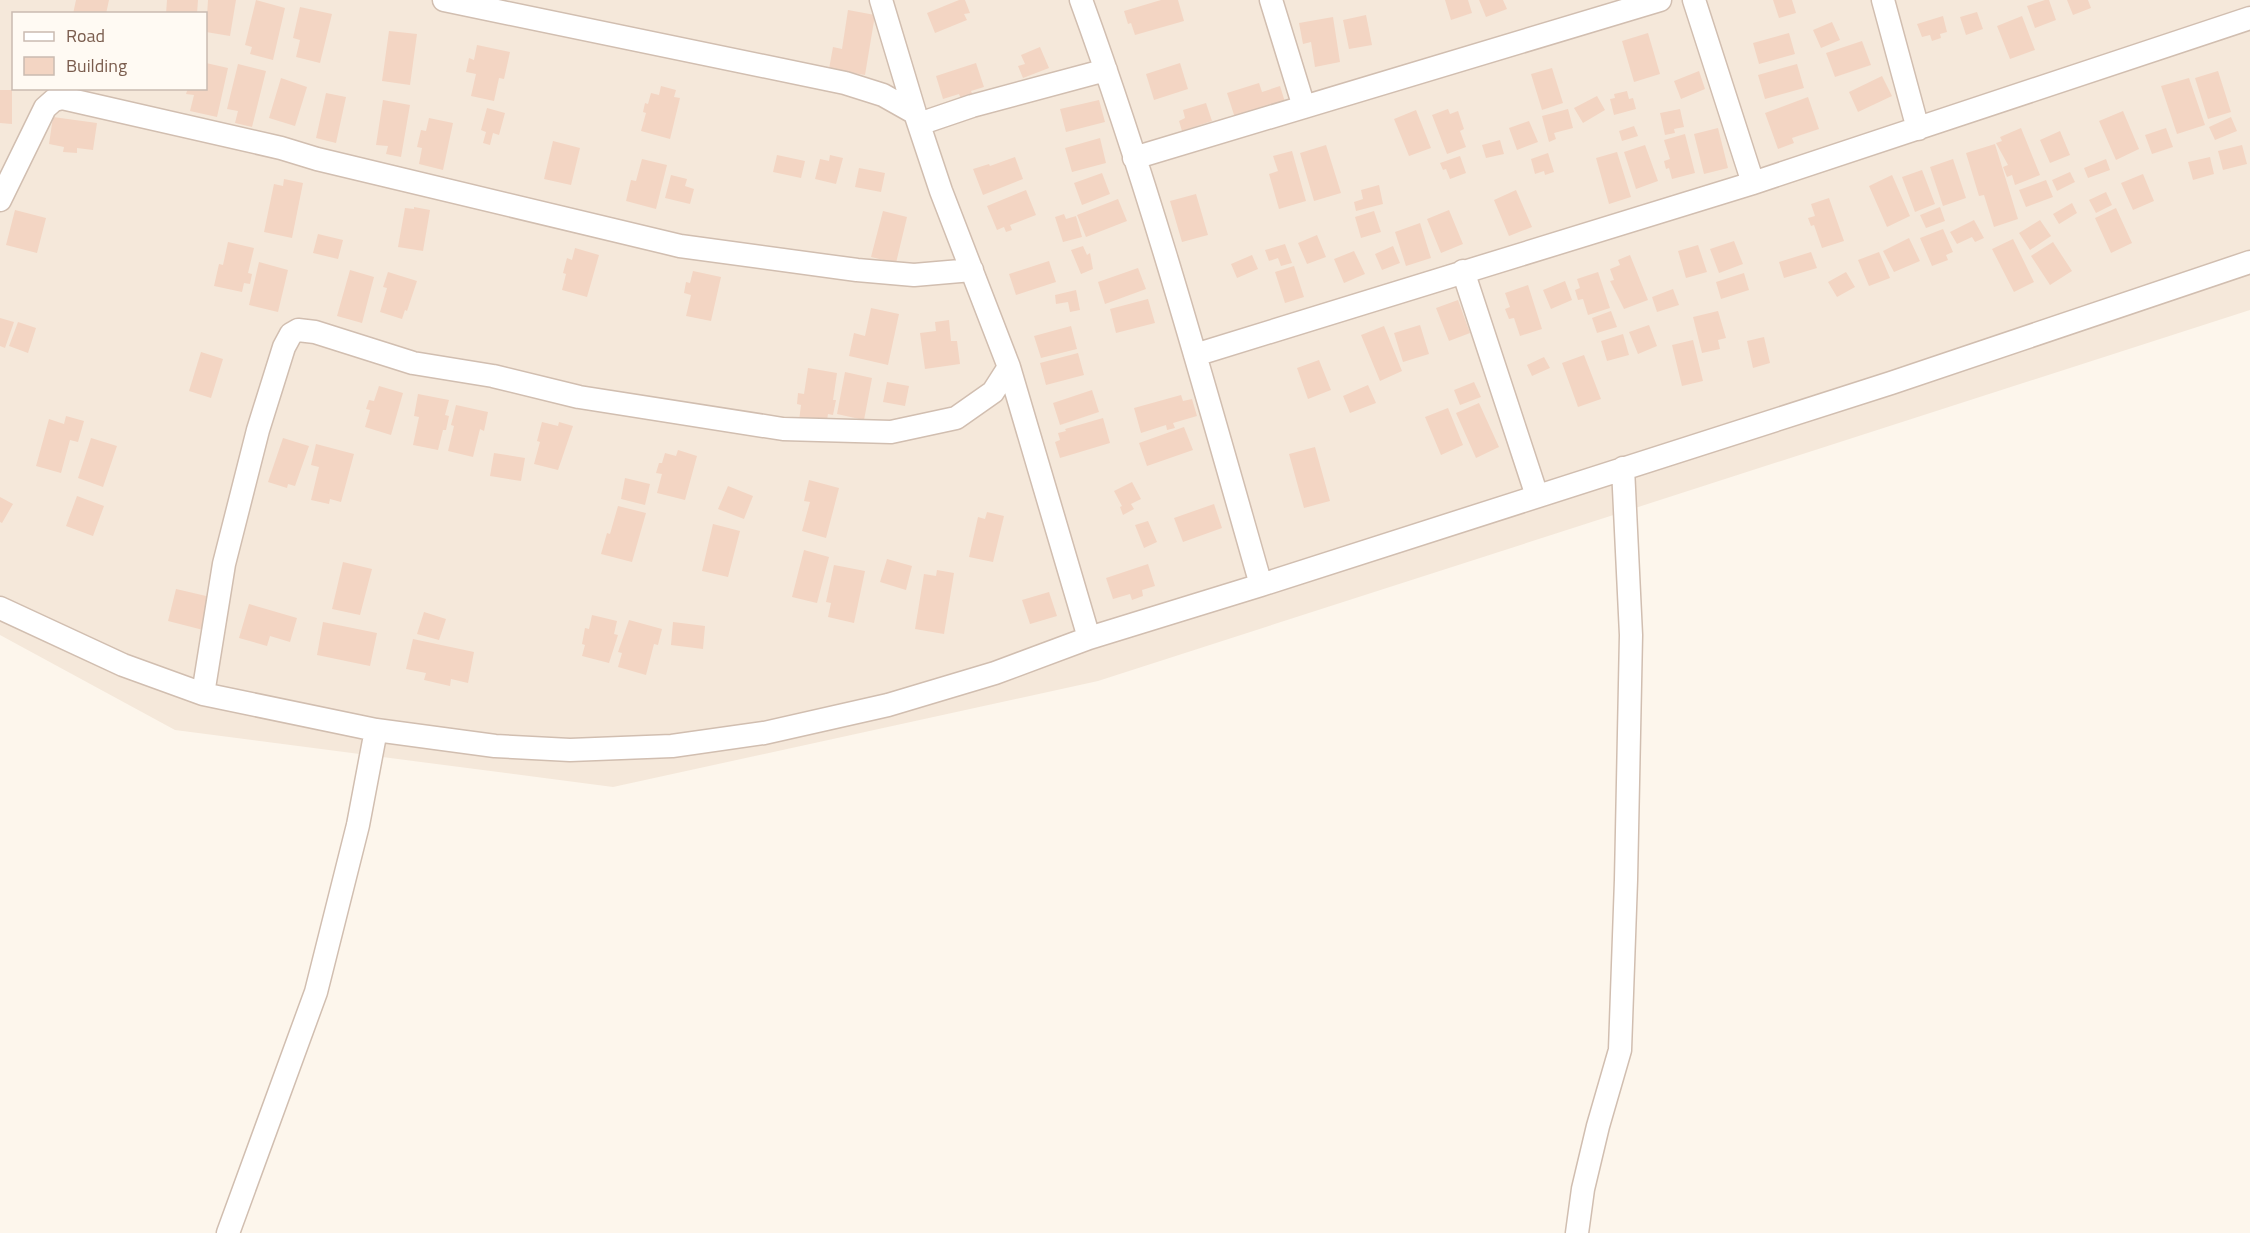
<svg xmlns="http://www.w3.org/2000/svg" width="2250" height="1233" viewBox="0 0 2250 1233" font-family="'Titillium Web',sans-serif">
<rect width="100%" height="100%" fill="#fdf6ec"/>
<path fill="#f5e8da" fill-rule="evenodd" d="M0 0H2250V310L1098 681 613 787 175 730 0 635ZM14 14H206V88H14Z"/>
<path fill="#f3d5c3" d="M76 0H109L106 14H73Z
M167 0H198L197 14H166Z
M208 0H236L230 36 206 32Z
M256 0 285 8 273 60 250 54 252 47 245 45Z
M959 0H965L970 13 964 14 967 20 935 33 927 13Z
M1161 0H1178L1184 21 1135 35 1131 23 1128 24 1124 11Z
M1445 0H1468L1472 13 1451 20Z
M1479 0H1503L1507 9 1486 17Z
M1773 0H1792L1796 13 1779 18Z
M2045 0H2049L2056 20 2035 28 2027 6Z
M2067 0H2088L2091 8 2073 15Z
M300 7 332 14 320 63 296 57 300 40 293 38Z
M848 10 875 15 865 75 829 69 833 47 842 49Z
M1977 12 1983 29 1966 35 1960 17Z
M1366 15 1372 45 1349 49 1343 20Z
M1943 16 1947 32 1940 34 1941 38 1932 41 1930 35 1922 37 1917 24Z
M2022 16 2035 50 2010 59 1997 26Z
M1333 17 1340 62 1315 67 1311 42 1303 44 1299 23Z
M1832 22 1840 40 1821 48 1813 30Z
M389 31 417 34 410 85 382 81Z
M1648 33 1660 74 1634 82 1622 41Z
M1789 33 1795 54 1759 64 1753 43Z
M1862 41 1871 65 1835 77 1826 53Z
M477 45 510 52 504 79 499 78 494 101 471 96 476 74 466 72 469 58 474 60Z
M1040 47 1049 68 1023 78 1018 66 1025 64 1021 55Z
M206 63 228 68 217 117 190 111 194 95 186 94 188 88H206Z
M976 63 984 87 971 91 974 98 962 102 959 94 943 99 936 76Z
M1180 63 1188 89 1154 100 1146 74Z
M238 64 266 71 252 127 235 123 238 111 227 109Z
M1797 64 1804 88 1765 99 1758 75Z
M1552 68 1563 103 1542 110 1531 74Z
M1699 71 1705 89 1681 99 1674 81Z
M2218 71 2231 112 2208 119 2195 78Z
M1882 76 1892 96 1858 112 1849 92Z
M281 78 307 87 295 126 269 118Z
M2189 78 2205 125 2177 134 2161 86Z
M1259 83 1262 92 1280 86 1285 102 1235 118 1227 93Z
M661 86 676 90 674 97 680 98 670 139 641 131 646 113 643 112 645 103 648 104 651 93 659 95Z
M0 90H12V124L0 123Z
M1627 91 1629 99 1633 98 1636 109 1614 115 1610 99 1615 98 1614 94Z
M326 93 346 97 336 143 316 138Z
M1597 96 1605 110 1583 123 1574 108Z
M1808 97 1819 129 1792 138 1794 143 1778 149 1765 113Z
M383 100 410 105 401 157 386 154 388 146 376 145Z
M1099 100 1105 122 1066 132 1060 109Z
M1206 103 1212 121 1182 131 1179 121 1185 118 1183 110Z
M487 108 505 113 499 135 493 133 490 145 483 143 486 132 481 130Z
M1448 109 1450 114 1458 111 1464 129 1460 131 1466 147 1447 154 1432 115Z
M1568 109 1573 128 1554 133 1556 139 1549 142 1542 116Z
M1680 109 1684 127 1674 129 1675 133 1665 135 1660 113Z
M1416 110 1431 148 1409 156 1394 119Z
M2123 111 2139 149 2116 160 2099 121Z
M53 117 97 123 93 150 77 148V153L63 152 64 147 49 144Z
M2231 117 2237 131 2215 140 2209 127Z
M429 118 453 123 443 170 419 164 422 148 417 147 421 130 426 131Z
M1529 121 1538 142 1517 150 1509 128Z
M1634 126 1638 136 1622 141 1619 131Z
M1718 128 1728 168 1704 174 1694 134Z
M2021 128 2040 175 2015 185 2012 175 2007 177 2003 167 2008 165 1996 143 2002 141 2000 137Z
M2166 128 2173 147 2152 154 2145 135Z
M2060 131 2070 155 2050 163 2040 140Z
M1685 134 1695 173 1672 179 1669 168 1666 169 1664 161 1670 159 1664 140Z
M1100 138 1106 163 1072 172 1065 148Z
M1500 140 1504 154 1486 158 1482 145Z
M553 141 580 148 571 185 544 179Z
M1995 144 2018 219 1994 227 1984 195 1979 196 1966 153Z
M1326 145 1341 193 1314 201 1300 153Z
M1645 145 1658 181 1636 189 1624 152Z
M2242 145 2247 164 2223 170 2218 151Z
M1292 151 1306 201 1279 209 1269 174 1278 171 1273 156Z
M1617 152 1631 197 1609 204 1596 158Z
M1548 153 1554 172 1545 175 1544 171 1535 174 1531 159Z
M777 155 805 161 801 178 773 172Z
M830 155 843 158 836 184 815 179 820 159 829 161Z
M1460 156 1466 173 1450 179 1446 169 1443 170 1440 163Z
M1015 157 1023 179 983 195 973 169 989 164 990 166Z
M2210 157 2214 174 2193 180 2188 162Z
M642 159 667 165 656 209 626 201 631 180 636 181Z
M1953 159 1966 198 1943 206 1930 167Z
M2106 159 2110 170 2088 178 2084 168Z
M859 168 885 173 881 192 855 187Z
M1922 170 1935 204 1915 212 1902 177Z
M2070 172 2075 182 2057 191 2052 180Z
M1102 173 1110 194 1082 205 1074 183Z
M2143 174 2154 201 2133 210 2121 183Z
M671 175 687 179 685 186 694 189 690 204 665 198Z
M1892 175 1910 216 1887 227 1869 186Z
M284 179 303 183 292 238 264 232 274 184 283 186Z
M2046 180 2053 197 2026 207 2019 190Z
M1379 185 1383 204 1356 211 1354 202 1363 199 1361 190Z
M1026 190 1036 215 1010 225 1012 230 1006 232 1004 227 997 230 987 206Z
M1516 190 1532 227 1509 236 1494 200Z
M2106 192 2112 205 2096 213 2089 200Z
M1196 194 1208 235 1182 242 1170 201Z
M1829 198 1844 241 1822 248 1814 225 1811 226 1808 218 1815 216 1811 204Z
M1118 199 1127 221 1086 237 1077 215Z
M2072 203 2077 213 2059 224 2053 214Z
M414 207 430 210 423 251 398 247 405 208 414 209Z
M1940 207 1945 221 1926 228 1920 215Z
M2116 208 2132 243 2111 253 2095 218Z
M15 210 46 218 37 253 6 245Z
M1449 210 1463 244 1441 253 1427 219Z
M883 211 907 217 896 263 871 257Z
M1374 211 1381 232 1361 238 1355 217Z
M1064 214 1066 219 1076 216 1082 237 1063 242 1055 217Z
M1974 220 1984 238 1975 242 1972 237 1957 244 1950 232Z
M2040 220 2051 236 2030 250 2019 233Z
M1420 223 1431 258 1406 266 1395 232Z
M1943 229 1953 252 1946 255 1948 260 1932 266 1920 238Z
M318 234 343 240 338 259 313 253Z
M1317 235 1326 257 1307 264 1298 243Z
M1909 238 1920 261 1894 272 1883 251Z
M2013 239 2034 282 2014 292 1992 249Z
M1734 241 1743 264 1719 273 1710 249Z
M228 242 254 248 248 273 252 274 250 284 244 283 242 292 214 286 219 264 223 265Z
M2053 242 2072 271 2050 285 2031 256Z
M1285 244 1292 263 1281 266 1278 258 1269 261 1265 250Z
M1698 245 1707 272 1686 278 1678 251Z
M1083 246 1087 255 1090 253 1093 269 1081 274 1071 250Z
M1393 246 1400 263 1382 270 1375 254Z
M575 248 599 255 587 297 562 290 566 274 563 273 567 258 572 260Z
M1354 251 1365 274 1344 283 1334 259Z
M1811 252 1817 268 1784 278 1779 262Z
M1879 252 1890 278 1869 286 1858 260Z
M1252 255 1258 269 1237 278 1231 264Z
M1630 255 1648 300 1624 309 1610 281 1614 280 1610 269 1620 265 1618 260Z
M1049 261 1056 282 1016 295 1009 274Z
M259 262 288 270 278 312 249 305Z
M1294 266 1304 297 1285 303 1275 272Z
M1138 268 1146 289 1105 304 1098 282Z
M350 270 374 277 362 323 337 316Z
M693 271 721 277 711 321 686 316 691 295 684 293 686 282 690 283Z
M388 272 417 281 407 311 405 310 402 319 380 312 387 288 383 287Z
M1598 272 1610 308 1588 315 1583 299 1578 300 1575 290 1580 288 1577 279Z
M1846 272 1855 287 1837 297 1828 282Z
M1744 273 1749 290 1721 299 1716 282Z
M1565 281 1572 300 1551 309 1543 290Z
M1528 285 1542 329 1520 336 1514 318 1509 319 1505 309 1510 307 1505 293Z
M1673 289 1679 305 1657 312 1652 297Z
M1076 290 1080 310 1070 312 1068 302 1056 304 1055 295Z
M1148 299 1155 323 1116 333 1110 309Z
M1458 300 1470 333 1449 341 1436 308Z
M871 308 899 314 888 365 849 356 854 333 865 336Z
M1611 311 1617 327 1597 333 1592 318Z
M1718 311 1726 338 1718 340 1720 349 1702 353 1693 317Z
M0 318 14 322 5 348 0 346Z
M949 320 951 341H957L960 364 925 369 920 333 936 331 935 322Z
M18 322 36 328 28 353 9 346Z
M1420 325 1429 354 1403 362 1394 333Z
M1649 325 1657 346 1638 354 1629 332Z
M1071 326 1077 349 1041 358 1034 336Z
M1384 326 1402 371 1380 381 1361 335Z
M1623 334 1629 355 1607 361 1601 341Z
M1764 337 1770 363 1753 368 1747 341Z
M1693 340 1703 381 1682 386 1672 345Z
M201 352 223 359 211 398 189 391Z
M1078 353 1084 375 1046 385 1040 363Z
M1584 355 1601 399 1578 407 1562 363Z
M1544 357 1550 368 1532 376 1527 365Z
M1319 360 1331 390 1308 399 1297 368Z
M808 368 837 373 833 400H836L833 415 828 414 826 426 799 421 801 405 797 404 798 393 804 394Z
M845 372 872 378 864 420 837 414Z
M887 382 909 386 905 406 883 402Z
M1474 382 1481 397 1460 405 1454 390Z
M1368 385 1376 403 1350 413 1343 396Z
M379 386 403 393 391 435 365 427 370 410 366 409 369 400 374 401Z
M1092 390 1099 412 1060 425 1053 403Z
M418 394 449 400 445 415 449 416 446 430H443L438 450 413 445 419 417 414 416Z
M1181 395 1183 401 1192 399 1197 416 1173 423 1175 428 1167 430 1166 425 1141 433 1134 408Z
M1479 403 1499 447 1476 458 1456 413Z
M456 405 488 412 484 431 480 429 473 457 448 451 454 426 451 425Z
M1448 408 1463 445 1441 455 1425 417Z
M66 416 84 421 78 442 70 440 61 473 36 466 49 419 64 424Z
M1103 418 1110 443 1060 458 1055 442 1060 440 1058 433 1066 431 1065 429Z
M542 422 558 426 559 422 573 426 558 470 534 464 540 442 537 441Z
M1184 427 1193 450 1147 466 1139 443Z
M91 438 117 446 103 487 78 478Z
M283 438 309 446 295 486 288 484 287 488 268 482Z
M316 444 354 454 341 502 330 499 329 504 311 500 319 467 311 465Z
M1315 447 1330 501 1304 508 1289 454Z
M678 450 697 456 685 500 657 493 662 474 656 473 659 463H662L665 453 676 456Z
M494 453 525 458 521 481 490 476Z
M625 478 650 484 645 505 621 499Z
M809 480 839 488 826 538 802 531 810 502 804 501Z
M1132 482 1141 499 1131 504 1134 509 1123 515 1120 507 1122 506 1114 491Z
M728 486 753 496 744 519 718 509Z
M77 496 104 506 93 536 66 526Z
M0 497 13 504 2 523 0 522Z
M1214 504 1222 528 1183 542 1174 518Z
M618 506 646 513 632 562 601 554 607 533 610 534Z
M987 512 1004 516 993 562 969 557 978 517 985 519Z
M1148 521 1157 542 1144 548 1135 525Z
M713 524 740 531 728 577 702 571Z
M804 550 829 557 817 603 792 597Z
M887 559 912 566 906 590 880 582Z
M343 562 372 569 360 615 332 609Z
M1148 564 1155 586 1142 590 1143 596 1132 600 1130 594 1113 599 1106 578Z
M834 565 865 571 854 623 828 617 831 603 826 602Z
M937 570 954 573 944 634 915 629 924 574 936 576Z
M176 589 219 599 211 632 168 621Z
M1049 592 1057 616 1030 624 1022 600Z
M249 604 297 618 290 642 270 636 267 646 239 638Z
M424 612 446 619 439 640 417 634Z
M592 615 617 621 614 634 618 635 609 663 582 656 585 645 582 644 585 628 589 629Z
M629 620 662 629 658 645 654 644 646 675 618 667 622 653 618 652Z
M323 622 377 633 370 666 317 655Z
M673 622 705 626 703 649 671 645Z
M413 639 474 652 468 683 451 679 450 686 424 680 426 673 406 669Z"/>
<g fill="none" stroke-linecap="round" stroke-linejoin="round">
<defs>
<path id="street" d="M444 0 845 83 883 95 915 113
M881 0 915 113 941 191 1009 367 1089 638
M1081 0C1151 192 1205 389 1261 585
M1271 0 1304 107
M1694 0 1753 183
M1883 0 1918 129
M919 124 972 106 1106 70
M1134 158 1660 0
M0 200 45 108 54 100 62 98 281 148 317 159 680 246 857 270 914 275 972 270
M1463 271 1537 496
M1195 355 1753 183 2250 18
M0 608 123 665 203 694 376 730 495 746 570 750 672 746 764 733 888 705 995 673 1089 638 1261 585 1891 383 2250 262
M203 694 224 564 258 430 284 347 291 334 298 330 315 332 413 363 493 376 579 397 783 429 891 432 956 418 993 392 1009 367
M228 1233 316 992 358 825 376 730
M1577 1233 1583 1189 1598 1126 1620 1050 1626 880 1631 635 1623 468"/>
</defs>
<use href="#street" stroke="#d1beb0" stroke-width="25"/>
<use href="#street" stroke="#fff" stroke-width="22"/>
</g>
<rect x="12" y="12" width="195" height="78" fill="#fffaf3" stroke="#cabbb1" stroke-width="1.5"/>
<rect x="24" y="32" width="30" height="9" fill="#ffffff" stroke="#cabbb1" stroke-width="1.5"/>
<text x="66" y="42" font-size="18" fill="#7a5c4d">Road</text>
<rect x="24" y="57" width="30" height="18" fill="#f3d5c3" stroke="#cabbb1" stroke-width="1.5"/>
<text x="66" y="72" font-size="18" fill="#7a5c4d">Building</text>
</svg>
